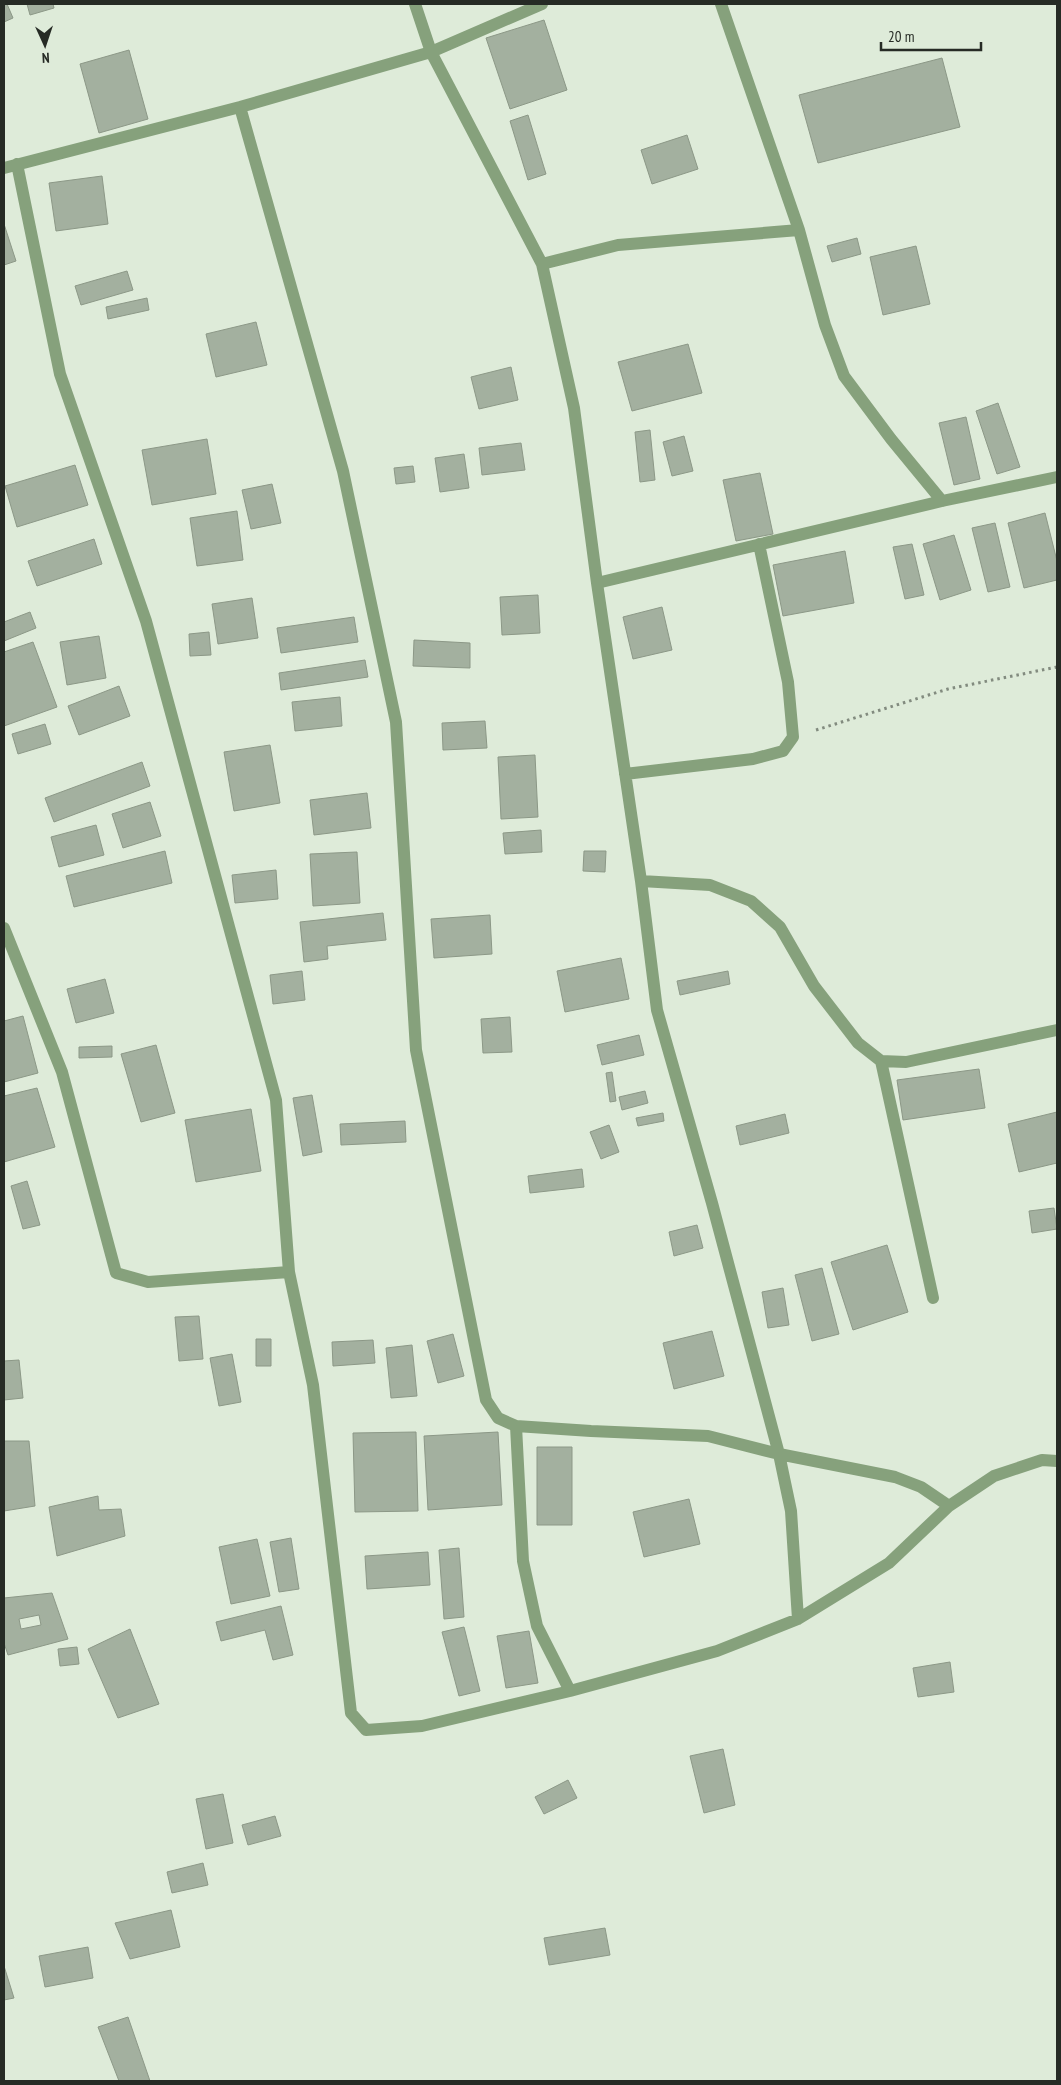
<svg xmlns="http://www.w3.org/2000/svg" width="1061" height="2085" viewBox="0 0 1061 2085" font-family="'PT Sans Narrow',sans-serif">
<rect width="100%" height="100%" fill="#deebd9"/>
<path fill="#a3b09f" stroke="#8c9887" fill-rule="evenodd" d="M4 4H7L13 18 4 22Z
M27 4H53L54 8 30 15Z
M544 20 567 90 510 109 486 38Z
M129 50 148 119 99 133 80 64Z
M942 58 960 127 818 163 799 95Z
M528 115 546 174 528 180 510 121Z
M687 135 698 169 652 184 641 150Z
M102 176 108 224 56 231 49 183Z
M4 224 16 261 4 265Z
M857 238 861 254 832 262 827 246Z
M916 246 930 304 883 315 870 257Z
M127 271 133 290 81 305 75 286Z
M147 298 149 310 108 319 106 307Z
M256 322 267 365 216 377 206 334Z
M688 344 702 393 632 411 618 362Z
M511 367 518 400 479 409 471 377Z
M998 403 1020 467 997 474 976 411Z
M966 417 980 479 954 485 939 423Z
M650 430 655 480 640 482 635 432Z
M684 436 693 471 672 476 663 442Z
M207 439 216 494 152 505 142 450Z
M521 443 525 470 482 475 479 448Z
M464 454 469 488 440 492 435 458Z
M75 465 88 505 17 527 5 486Z
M413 466 415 482 396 484 394 468Z
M760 473 773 534 736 541 723 480Z
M272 484 281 523 251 529 242 490Z
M237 511 243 560 197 566 190 518Z
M1045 513 1057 561V580L1024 588 1008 523Z
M995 523 1010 587 988 592 972 528Z
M954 535 971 590 940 600 923 544Z
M94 539 102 564 37 586 28 561Z
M912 544 924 595 905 599 893 547Z
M845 551 854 603 783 616 773 565Z
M538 595 540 633 502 635 500 597Z
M252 598 258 638 218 644 212 604Z
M662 607 672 650 633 659 623 617Z
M30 612 36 628 4 641V622Z
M354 617 358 642 281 653 277 628Z
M209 632 211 655 190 656 189 634Z
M99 636 106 678 67 685 60 642Z
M414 640 470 643V668L413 666Z
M33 642 57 707 4 726V652Z
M365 660 368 677 281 690 279 673Z
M119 686 130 716 79 735 68 706Z
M340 697 342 726 295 731 292 702Z
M485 721 487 748 443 750 442 723Z
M45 724 51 744 18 754 12 734Z
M270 745 280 803 234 811 224 752Z
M535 755 538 817 501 819 498 757Z
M142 762 150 786 54 822 45 798Z
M367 793 371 828 314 835 310 800Z
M150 802 161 836 123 848 112 814Z
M96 825 104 855 59 867 51 837Z
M541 830 542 852 505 854 503 833Z
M165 851 172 883 74 907 66 876Z
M584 851H606L605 872 583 871Z
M357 852 360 903 313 906 310 854Z
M276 870 278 899 235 903 232 875Z
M383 913 386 940 327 946 328 959 304 962 300 922Z
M490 915 492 954 434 958 431 919Z
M621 958 629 999 565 1012 557 971Z
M302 971 305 1000 273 1004 270 975Z
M728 971 730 984 680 995 677 981Z
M105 979 114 1013 76 1023 67 989Z
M23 1016 38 1073 4 1082V1021Z
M510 1017 512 1052 483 1053 481 1019Z
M639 1035 644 1055 602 1065 597 1045Z
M156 1045 175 1113 141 1122 121 1054Z
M112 1046V1057L79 1058V1047Z
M979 1069 985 1108 903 1120 897 1080Z
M612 1072 616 1101 610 1102 606 1073Z
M37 1088 55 1147 4 1162V1096Z
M645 1091 648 1103 622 1110 619 1097Z
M312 1095 322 1152 303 1156 293 1098Z
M251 1109 261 1171 196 1182 185 1120Z
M1057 1112V1163L1019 1172 1008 1124Z
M663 1113 664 1121 638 1126 636 1118Z
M785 1114 789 1133 740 1145 736 1126Z
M405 1121 406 1142 341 1145 340 1124Z
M609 1125 619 1152 601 1159 590 1132Z
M582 1169 584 1187 530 1193 528 1176Z
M27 1181 40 1225 23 1229 11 1186Z
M1054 1208 1057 1229 1032 1233 1029 1211Z
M697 1225 703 1248 674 1256 669 1232Z
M887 1245 908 1312 853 1330 831 1262Z
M822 1268 839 1334 812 1341 795 1275Z
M783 1288 789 1325 768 1328 762 1292Z
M199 1316 203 1359 179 1361 175 1317Z
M712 1331 724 1376 674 1389 663 1343Z
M453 1334 464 1376 438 1383 427 1341Z
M256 1339H271V1366H256Z
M373 1340 375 1363 333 1366 332 1342Z
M412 1345 417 1396 391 1398 386 1348Z
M232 1354 241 1402 219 1406 210 1358Z
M19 1360 23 1398 4 1400V1361Z
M416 1432 418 1511 355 1512 353 1433Z
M498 1432 502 1505 428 1510 424 1436Z
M4 1441H29L35 1506 4 1511Z
M537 1447H572V1525H537Z
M98 1496 99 1510 121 1509 125 1536 57 1556 49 1507Z
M689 1499 700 1544 644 1557 633 1512Z
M291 1538 299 1589 279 1592 270 1542Z
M257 1539 270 1596 231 1604 219 1547Z
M459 1548 464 1617 444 1619 439 1550Z
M428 1552 430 1585 367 1589 365 1556Z
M52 1593 68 1639 8 1655 4 1643V1598ZM39 1615 41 1625 21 1629 19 1619Z
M281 1606 293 1655 273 1660 265 1630 221 1641 216 1622Z
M464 1627 480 1691 459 1696 442 1632Z
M130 1629 159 1704 118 1718 88 1649Z
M529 1631 538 1683 506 1688 497 1636Z
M77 1647 79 1664 60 1666 58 1649Z
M950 1662 954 1692 918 1697 913 1668Z
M723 1749 735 1805 704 1813 690 1756Z
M568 1780 577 1798 544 1814 535 1797Z
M223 1794 233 1843 206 1849 196 1799Z
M275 1816 281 1836 248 1845 242 1825Z
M203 1863 208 1885 172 1893 167 1872Z
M171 1910 180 1947 130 1959 115 1923Z
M605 1928 610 1955 549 1965 544 1938Z
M88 1947 93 1978 45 1987 39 1956Z
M4 1966 14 1998 4 2000Z
M128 2017 150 2081H119L98 2027Z"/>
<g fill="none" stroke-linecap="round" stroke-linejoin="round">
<path stroke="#828b7f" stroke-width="3" stroke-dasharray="2.5 4" stroke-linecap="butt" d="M816 730 948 689 1057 667"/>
<path stroke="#86a17c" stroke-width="12" d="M415 4 431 52 542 264 574 408 597 583 641 881 657 1010 712 1203 779 1454 791 1511 798 1619
M721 4 799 230 825 325 844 376 891 439 942 501
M240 107 343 471 396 722 416 1050 486 1400 498 1418 516 1426 591 1431 708 1436 779 1454 895 1477 921 1487 949 1506
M17 164 60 374 146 621 276 1100 289 1272 313 1385 351 1713 366 1730 422 1726 570 1691 717 1651 798 1619 889 1563 949 1506 994 1476 1042 1460 1057 1461
M4 168 240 107 431 52 542 4
M542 264 618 245 799 230
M597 583 942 501 1057 477
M625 774 753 759 783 751 793 737 788 682 759 544
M641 881 710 885 751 901 780 927 814 986 858 1043 881 1061 906 1062 1057 1030
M4 928 62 1072 116 1273 148 1282 289 1272
M881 1061 933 1298
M516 1426 523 1561 537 1626 570 1691"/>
</g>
<rect width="1061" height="2085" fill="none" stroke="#262b25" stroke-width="10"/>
<g transform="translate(45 45) rotate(177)" stroke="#deebd9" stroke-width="4" paint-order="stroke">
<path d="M0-4L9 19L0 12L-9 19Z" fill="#262b25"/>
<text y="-8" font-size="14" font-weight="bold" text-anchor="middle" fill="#262b25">N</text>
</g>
<path d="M881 42v8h100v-8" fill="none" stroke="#262b25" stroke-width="2.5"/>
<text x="888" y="42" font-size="15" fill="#262b25" stroke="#deebd9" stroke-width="4" paint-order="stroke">20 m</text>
</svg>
